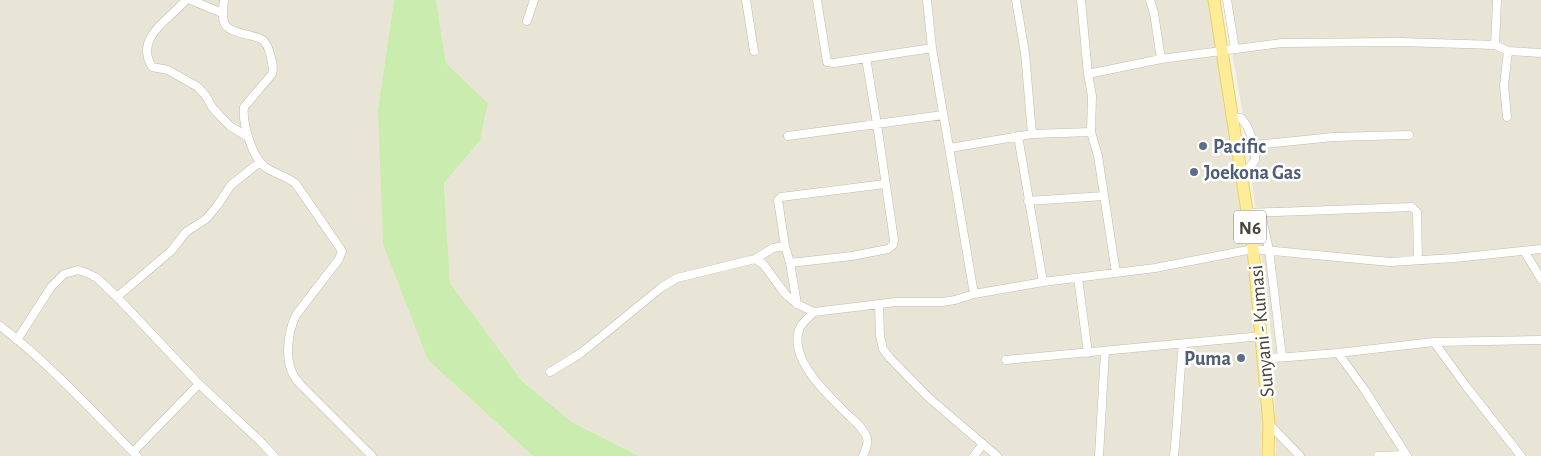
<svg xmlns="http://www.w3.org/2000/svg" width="1541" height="456" viewBox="0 0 1541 456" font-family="'Alegreya Sans',sans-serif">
<rect width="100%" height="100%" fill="#f5f3e8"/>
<path fill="#e9e5d6" d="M0 0H394L378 109 428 360 533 456H0Z
M436 0H1210L1247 244 1264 399 1261 456H639L572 422 523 382 450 283 444 183 480 141 488 103 446 63Z
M1223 0H1541V456H1275L1276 448 1272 340 1246 133Z"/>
<path fill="#caecaf" d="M394 0H436L446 63 488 103 480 141 444 183 450 283 523 382 572 422 639 456H533L428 360 383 244 378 109Z"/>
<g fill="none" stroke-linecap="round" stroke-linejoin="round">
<defs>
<path id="street" d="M186 0C169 20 134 37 152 67L168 70 198 87 206 96 212 107 220 116 230 126 248 137
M191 0 222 13
M224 0C220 30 226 29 252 36 256 37 260 38 263 40 267 44 269 50 270 54 272 61 274 67 272 74L244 107C242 123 252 157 265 167 275 174 287 176 296 184L342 251 339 259 296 315C288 332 284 359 294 376 296 380 299 383 302 386L372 456
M746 0 754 51
M817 0 827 62 834 63 932 48
M927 0 932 48 974 294
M1016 0 1025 53 1032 134
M1081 0 1088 74 1092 96 1091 132 1098 156 1116 273
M1150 0 1154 13 1161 59
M1227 0 1235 49
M527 21 534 0
M1495 45 1497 0
M1088 74 1161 59 1282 43 1401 42 1495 45 1508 51 1541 53
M1232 117 1241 118 1247 126 1255 145
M1507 117 1504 85 1508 51
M788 136 943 115
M1018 136 1043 282
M950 148 1032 134 1091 132
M1241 171 1249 168 1255 160V145L1333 137 1409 135
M1028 201 1104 196
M1248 213 1412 207 1417 212 1418 260
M1261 213 1269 250 1282 357
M1524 251 1541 279
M755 259 763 264 786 295 797 304 814 312 896 302H942L955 300 974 294 1043 282 1155 268 1253 249 1390 262 1455 258 1541 249
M790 263 852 256 888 249 893 245 894 240 877 124 866 58
M1078 278 1088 353
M117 297 171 251 186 232 206 219 217 206 231 185 260 162
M797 304 790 263 785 246 778 200 781 197 885 184
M879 304 880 336 883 349 890 358 928 397 997 456
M814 312C809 317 801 323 799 330 789 360 828 395 847 414 854 421 864 428 867 438 869 444 865 450 863 456
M0 326C50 364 93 412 137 456
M17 340 51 287 64 274 78 270 87 273 97 278 117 297 199 384 260 441 274 456
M1434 342 1466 386 1521 456
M1338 353 1364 389 1407 456
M1263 359 1338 353 1434 342 1541 340
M1006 360 1262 336
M550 372 581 353 662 287 677 278 755 259 773 248 785 246
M1269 424 1300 456
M133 452 199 384
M974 456 983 444
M1099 456 1105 351
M1174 456C1178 419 1179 381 1183 344
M1378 456 1406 455"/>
<path id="primary" d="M1214 0 1253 249 1269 424 1268 456"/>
</defs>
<use href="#street" stroke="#c1bcaa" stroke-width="9"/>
<use href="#primary" stroke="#ecd060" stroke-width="13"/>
<use href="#street" stroke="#fff" stroke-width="8"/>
<use href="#primary" stroke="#ffec98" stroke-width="11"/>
</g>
<g fill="#5c6f8a" stroke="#fff" stroke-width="2">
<circle cx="1203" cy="146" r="5"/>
<circle cx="1194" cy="172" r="5"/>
<circle cx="1241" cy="358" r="5"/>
</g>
<g text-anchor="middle" stroke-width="5" stroke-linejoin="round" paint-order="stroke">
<rect fill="#fff" stroke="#807c72" stroke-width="1" x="1234" y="210.5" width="32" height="33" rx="4"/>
<g font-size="19" font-weight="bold" fill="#494436">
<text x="1250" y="234">N6</text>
</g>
<g font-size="20" font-weight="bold" fill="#4e5e75" stroke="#fff" text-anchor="start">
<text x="1213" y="153">Pacific</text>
<text x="1204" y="179">Joekona Gas</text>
<text x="1231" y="365" text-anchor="end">Puma</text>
</g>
<g font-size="20" fill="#494436" stroke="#fff">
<text transform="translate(1261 331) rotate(-95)" y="7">Sunyani - Kumasi</text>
</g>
</g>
</svg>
